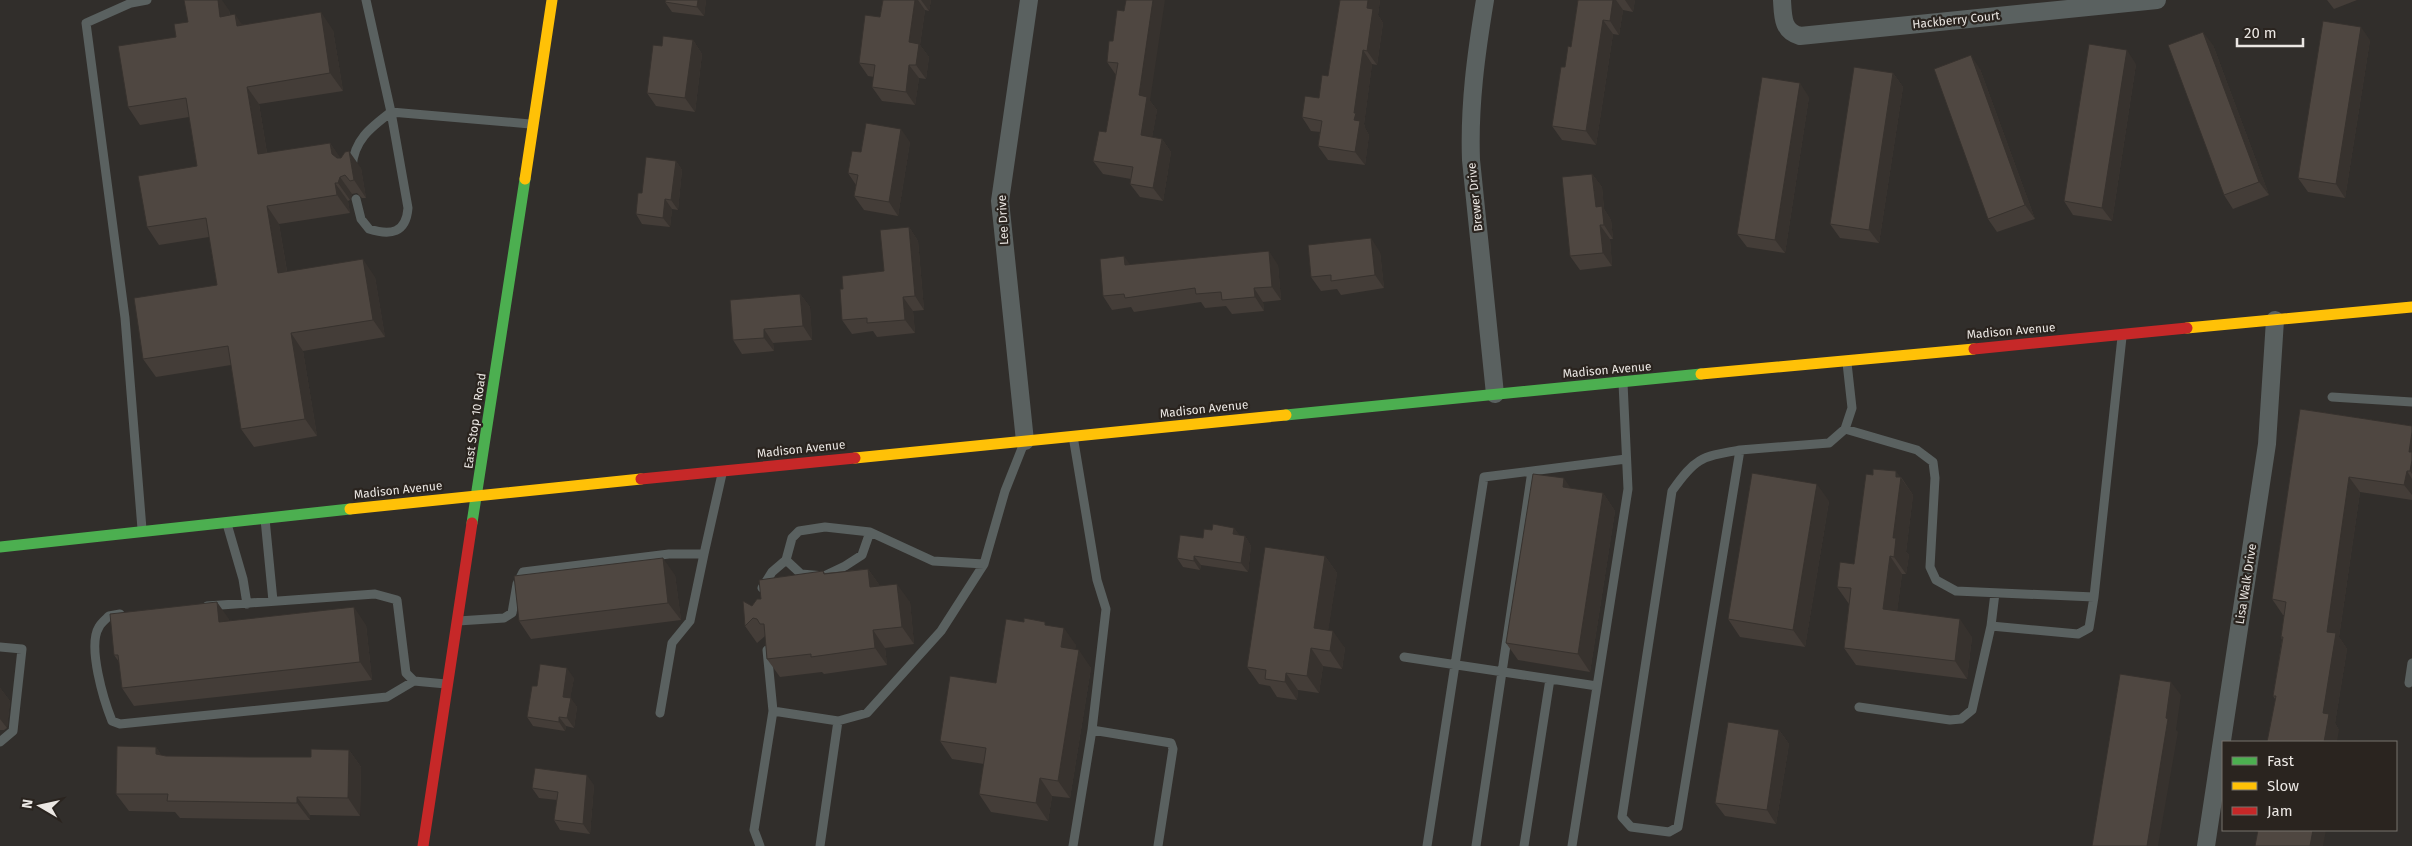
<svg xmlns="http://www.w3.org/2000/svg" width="2412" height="846" viewBox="0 0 2412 846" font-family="'Fira Sans',sans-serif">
<rect width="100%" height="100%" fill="#312e2b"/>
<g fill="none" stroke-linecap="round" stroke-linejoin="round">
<path stroke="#5a6160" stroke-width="9" d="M366 0 391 112 530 124
M352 167C354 140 370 128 391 112L408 208C406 233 391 236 369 229L361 219 356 199
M2332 397 2412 402
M1845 429 1917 450 1933 462 1935 478 1930 567 1936 580 1956 591 2094 597
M1073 436 1097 580 1106 609 1092 730 1073 846
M1740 450C1701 457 1696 457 1672 491L1622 817 1631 827 1669 832 1678 827 1740 450 1829 443 1845 429 1852 408 1847 363
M265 519 273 601
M227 524 243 579 247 604
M142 529 125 318 86 23 131 3 147 0
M870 532 862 555 845 566 824 576 801 574 786 560 792 538 799 531 825 527 870 532 933 561 984 564
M762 588 772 572 786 560
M207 606 375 594 397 600 406 673 414 681 446 684
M120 614 109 616C106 619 101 623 99 627 87 646 104 701 112 721L120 724 387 697 414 681
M458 621 504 618 512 613 517 584 523 572 669 554H704L722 474
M1991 626 2078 634 2089 628 2094 597 2122 337
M0 647 22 649 13 731 0 742
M767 650 773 711
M1404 657 1597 686
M2409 683 2412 663
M1859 707 1950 720 1961 719 1972 710 1991 626 1995 593
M660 713 672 643 690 621 704 554
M1092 730 1171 743 1173 749 1158 846
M760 846 754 830 773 711 838 721 867 713 941 631 984 564 1005 491 1024 443
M820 846 838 721
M1427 846 1484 477 1626 459
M1476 846 1532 471
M1524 846 1550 679
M1572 846 1628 489 1623 383"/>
<path stroke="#5a6160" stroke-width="18" d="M1485 0C1476 54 1469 106 1471 160L1495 394
M1782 0C1783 16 1782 31 1800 36L2157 0
M1025 441 1000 201 1029 0
M2206 846 2267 444 2275 320"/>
<path stroke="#4caf50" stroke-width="11" d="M1286 415 1701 374
M472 523 525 179
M0 547 350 509"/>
<path stroke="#ffc107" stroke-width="11" d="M525 179 552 0
M2187 328 2412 307
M1701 374 1974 349
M855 458 1286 415
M350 509 641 479"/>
<path stroke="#c62828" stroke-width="11" d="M1974 349 2187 328
M641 479 855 458
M423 846 472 523"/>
</g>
<path fill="#443d38" d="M706 0 704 16 672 12 665 2Z
M883 0H931L929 11 925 10 920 45 929 57 926 79 919 78 915 105 882 101 872 87 874 77 868 76 859 63 880 17Z
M1340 0H1380L1378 15 1383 23 1377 65 1372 64 1364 124 1365 127V128L1369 135 1365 165 1328 160 1318 146 1320 132 1311 131 1302 117 1319 98 1328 76Z
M1578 0H1635L1633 12 1623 10 1619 35 1613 34 1596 145 1562 140 1552 126 1565 67 1571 47Z
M2327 0H2357L2334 9Z
M229 10 230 15 243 25 333 30 343 91 259 104 267 153 330 143 340 158 361 168 366 198H362L357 193 352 194 350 200 348 201 350 213 279 224 287 271 375 277 385 337 303 351 317 436 254 447 241 429 231 365 156 377 143 359 217 285 209 237 159 245 147 227 197 166 189 117 140 125 128 107 176 37 188 22Z
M1124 11 1150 101 1157 110 1152 137 1162 139 1171 152 1163 201 1140 197 1130 184 1131 179 1103 174 1093 161 1106 132 1116 75 1107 62 1113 41Z
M693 40 702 54 695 112 656 106 647 93 662 46Z
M2370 40 2345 198 2308 192 2298 178Z
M2213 45 2269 195 2233 209 2224 195Z
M2136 64 2112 221 2073 215 2064 201Z
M1980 69 2035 219 1997 232 1988 219Z
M1893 73 1903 87 1879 243 1840 238 1830 224Z
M1809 97 1785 253 1747 247 1737 234Z
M910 142 898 216 864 210 854 196 856 185 848 173 861 152Z
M676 161 682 170 678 210 672 209 670 227 642 224 636 214 642 193Z
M1592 174 1602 187 1604 209 1611 220 1613 239H1610L1612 266 1580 270 1570 256Z
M909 227 918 241 924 310 913 311 915 333 877 337 873 331 852 334 842 320 843 289 884 271Z
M1380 252 1384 288 1341 295 1337 289 1321 291 1311 277Z
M1130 264 1278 265 1281 300 1263 302 1264 311 1232 314 1226 306 1205 308 1201 302 1134 312 1131 307 1112 310 1103 296Z
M800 294 810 307 812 340 773 343 774 351 742 354 733 340Z
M2300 409 2412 426V500L2360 492 2339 637 2347 649 2335 723 2339 730 2275 699 2273 696 2282 640 2281 637 2284 615H2283L2272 599Z
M1901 477 1913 495 1906 552 1909 555 1906 574H1902L1897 611 1972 637 1967 679 1856 665 1844 648 1849 604 1837 587 1854 564Z
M1571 489 1603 493 1615 511 1590 672 1518 660 1506 643Z
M1829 501 1805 647 1740 637 1728 619Z
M1234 528 1239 535 1245 536 1251 546 1248 572 1201 565 1200 570 1183 567 1177 558 1203 538 1212 530Z
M1325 556 1337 573 1328 630 1345 648 1342 669 1323 666 1319 693 1298 690 1297 700 1277 697 1270 686 1259 684 1247 667Z
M868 569 880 586 910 602 914 644 885 648 887 665 824 674 822 672 780 677 767 659 765 636 757 643 745 626 752 606 761 599 823 571 825 573Z
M675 575 681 620 531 639 519 621Z
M229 619V621L366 625 372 680 134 706 122 688 119 662 114 655Z
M1048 626 1076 645 1075 649 1091 668 1070 798 1052 796 1048 821 991 812 979 794 984 764 952 759 940 741 996 683Z
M574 678 570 698 577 707 574 728 566 726 565 731 533 726 527 717 537 686Z
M0 688 10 701 7 728 4 730H0Z
M1779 730 1789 744 1776 824 1725 816 1715 803Z
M156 747 161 755 166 756 249 757H311L349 750 361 767 360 816 310 815V820L180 818 175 812 129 811 116 794Z
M594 785 590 834 560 830 554 820 557 800 539 798 532 788Z"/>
<path fill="#37322e" d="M218 0H222L229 10 232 34 220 17Z
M698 0H706L704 16 697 7Z
M915 0H918L925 10 920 45 929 57 926 79 916 65 909 42Z
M921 0H931L929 11Z
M1153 0H1165L1150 101 1157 110 1150 149 1141 135 1139 95Z
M1368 0H1380L1378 15 1383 23 1377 65 1367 51V8Z
M1613 0H1616L1623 10 1619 35 1610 21Z
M1625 0H1635L1633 12Z
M321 12 333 30 343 91 330 73Z
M235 14 247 32 237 26Z
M1603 20 1613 34 1596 145 1586 131Z
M2361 27 2370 40 2345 198 2336 184Z
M2203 32 2213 45 2269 195 2259 182Z
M693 40 702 54 695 112 685 98Z
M1363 50 1372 64 1364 124 1365 127V128L1369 135 1365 165 1355 152 1354 113Z
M2127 50 2136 64 2112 221 2102 208Z
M1971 55 1980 69 2035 219 2025 205Z
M909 65 919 78 915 105 906 92Z
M1893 73 1903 87 1879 243 1869 230Z
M1800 83 1809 97 1785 253 1775 240Z
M247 87 259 104 270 172 258 154Z
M901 129 910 142 898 216 889 202Z
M1162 139 1171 152 1163 201 1153 188Z
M330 143 342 160 344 171 332 154Z
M349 151 361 168 366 198 354 180Z
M676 161 682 170 678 210 671 200Z
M1592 174 1602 187 1604 209 1611 220 1613 239 1604 225 1596 207Z
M340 177 352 194 350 200 338 183Z
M335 183 348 201 350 213 337 195Z
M665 199 672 209 670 227 663 218Z
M267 206 279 224 290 290 278 273Z
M1600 225 1610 239 1612 266 1603 253Z
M909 227 918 241 924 310 915 296Z
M1371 238 1380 252 1384 288 1375 275Z
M1269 251 1278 265 1281 300 1272 287Z
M1124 256 1134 270 1125 265Z
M363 259 375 277 385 337 373 320Z
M1254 288 1263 302 1264 311 1255 297Z
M800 294 810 307 812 340 803 326Z
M903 297 913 311 915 333 905 320Z
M764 329 773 343 774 351 764 338Z
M291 333 303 351 317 436 305 419Z
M2412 432V456L2409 452Z
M2412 460V474L2410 471Z
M1896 471 1913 495 1906 552 1909 555 1906 574 1894 557 1893 538Z
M2407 471 2412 479V495L2404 485Z
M2349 477 2360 492 2339 637 2347 649 2335 723 2339 730 2337 742H2324L2323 713 2327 632Z
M1564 478 1576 496 1563 487Z
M1817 484 1829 501 1805 647 1793 630Z
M1603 493 1615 511 1590 672 1578 654Z
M1234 528 1241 537 1233 534Z
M1245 536 1251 546 1248 572 1241 563Z
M1194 556 1201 565 1200 570 1194 561Z
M1325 556 1337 573 1326 645 1314 628Z
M1890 556 1902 574 1895 627 1883 609Z
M663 558 675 575 681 620 668 603Z
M868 569 880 586 870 587Z
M897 584 910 602 914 644 902 627Z
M217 602 229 619 231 640 219 622Z
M354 607 366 625 372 680 360 662Z
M1960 619 1972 637 1967 679 1955 661Z
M1064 628 1076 645 1073 665 1061 647Z
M873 630 885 648 887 665 875 648Z
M1333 631 1345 648 1342 669 1330 651Z
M1311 648 1323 666 1319 693 1307 676Z
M1079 650 1091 668 1070 798 1058 781Z
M567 668 574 678 569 706 563 697Z
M1286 673 1298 690 1297 700 1285 682Z
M2171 682 2181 695 2176 730 2178 732 2158 846H2147Z
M0 688 10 701 7 728 0 719Z
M571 698 577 707 574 728 567 718Z
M559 717 566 726 565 731 559 722Z
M1779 730 1789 744 1776 824 1767 810Z
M156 747 168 765 156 754Z
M349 750 361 767 360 816 348 798Z
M587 775 594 785 590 834 583 824Z
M1040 778 1052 796 1048 821 1036 803Z
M297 797 310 815V820L297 803Z
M2313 830H2326L2323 846H2310Z"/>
<path fill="#4f4741" stroke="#37322e" d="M184 0H218L220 17 235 14 237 26 321 12 330 73 247 87 258 154 330 143 332 154 337 158H341L345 152 349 151 354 180 350 181 345 175 340 177 338 183H335L337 195 267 206 278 273 363 259 373 320 291 333 305 419 241 429 228 346 143 359 134 298 217 285 206 218 147 227 138 176 197 166 186 98 128 107 118 46 176 37 174 24 188 22Z
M666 0H698L697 7 665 2Z
M883 0H915L909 42 919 44 916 65H909L906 92 872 87 875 65 859 63 865 15 880 17Z
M1126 0H1153L1139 95 1147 97 1141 135 1162 139 1153 188 1130 184 1133 167 1093 161 1099 131 1106 132 1118 63 1107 62 1109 41H1113L1117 10 1124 11Z
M1340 0H1368L1367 8 1373 9 1367 51 1363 50 1354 113H1356L1354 120 1360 121 1355 152 1318 146 1322 121 1302 117 1305 96 1319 98 1322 75 1328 76Z
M1578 0H1613L1610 21 1603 20 1586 131 1552 126 1561 67H1565L1568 46 1571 47Z
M2323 21 2361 27 2336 184 2298 178Z
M2203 32 2259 182 2224 195 2168 45Z
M663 36 693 40 685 98 647 93 653 45 662 46Z
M2089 44 2127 50 2102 208 2064 201Z
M1971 55 2025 205 1988 219 1934 69Z
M1854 67 1893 73 1869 230 1830 224Z
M1762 77 1800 83 1775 240 1737 234Z
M866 123 901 129 889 202 854 196 858 175 848 173 852 151 861 152Z
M646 157 676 161 671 200 665 199 663 218 636 214 638 193H642Z
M1592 174 1596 207 1602 206 1604 225H1600L1603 253 1570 256 1562 177Z
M909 227 915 296 903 297 905 320 867 323V318L842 320 840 289H843L842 276 884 271 880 230Z
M1371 238 1375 275 1331 281V275L1311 277 1308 245Z
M1269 251 1272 287 1254 288 1255 297 1222 300 1221 292 1196 294 1195 288 1125 298 1124 294 1103 296 1100 259 1124 256 1125 265Z
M800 294 803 326 764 329V338L733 340 730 300Z
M2300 409 2412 426V432L2409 452H2412V460L2410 471H2407L2404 485 2349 477 2327 632 2336 633 2323 713 2329 714 2324 742H2267L2276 696H2273L2283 637H2281L2286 602 2272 599Z
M1873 469 1896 471V477H1901L1893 538H1896L1894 557 1890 556 1883 609 1960 619 1955 661 1844 648 1851 588 1837 587 1840 562 1854 564 1866 474 1873 475Z
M1752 473 1817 484 1793 630 1728 619Z
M1533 474 1564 478 1563 487 1603 493 1578 654 1506 643Z
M1213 524 1234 528 1233 534 1245 536 1241 563 1194 556V561L1177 558 1180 535 1203 538 1204 529 1212 530Z
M1265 547 1325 556 1314 628 1333 631 1330 651 1311 648 1307 676 1286 673 1285 682 1265 679 1266 670 1247 667Z
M663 558 668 603 519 621 514 576Z
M868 569 870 587 897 584 902 627 873 630 875 648 811 657V654L767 659 764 624H760L757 619 753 618 745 626 743 601 752 606 757 599H761L759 580 823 571 824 574Z
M217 602 219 622 354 607 360 662 122 688 118 655H114L110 614Z
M1024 618 1045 622V625L1064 628 1061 647 1079 650 1058 781 1040 778 1036 803 979 794 986 748 940 741 950 676 996 683 1006 619 1024 622Z
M540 664 567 668 563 697 571 698 567 718 559 717V722L527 717 532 686H537Z
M2120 674 2171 682 2166 718 2168 719 2147 846H2092Z
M1728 722 1779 730 1767 810 1715 803Z
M117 746 156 747V754L166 756 249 757H311V749L349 750 348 798 297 797V803L167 801 168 794H116Z
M535 768 587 775 583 824 554 820 558 792 532 788Z
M2258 830H2313L2310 846H2255Z"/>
<g text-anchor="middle" stroke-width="4.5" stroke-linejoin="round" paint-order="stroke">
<g font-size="12" fill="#ebe7e3" stroke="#2a241f">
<text transform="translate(1956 20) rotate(-6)" y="4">Hackberry Court</text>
<text transform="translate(1475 197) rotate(-96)" y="4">Brewer Drive</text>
<text transform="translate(1003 220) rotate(-93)" y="4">Lee Drive</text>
<text transform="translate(2011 331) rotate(-5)" y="4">Madison Avenue</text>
<text transform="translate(1607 370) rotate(-5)" y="4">Madison Avenue</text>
<text transform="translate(1204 409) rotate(-6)" y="4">Madison Avenue</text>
<text transform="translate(475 421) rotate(-82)" y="4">East Stop 10 Road</text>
<text transform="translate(801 449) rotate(-6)" y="4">Madison Avenue</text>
<text transform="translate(398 490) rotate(-6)" y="4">Madison Avenue</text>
<text transform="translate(2246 584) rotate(-81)" y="4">Lisa Walk Drive</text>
</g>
</g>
<rect x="2222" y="741" width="175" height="90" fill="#2a241f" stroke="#77726d"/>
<rect x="2232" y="757" width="25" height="8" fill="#4caf50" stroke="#77726d"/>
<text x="2267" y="766" font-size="15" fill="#ebe7e3">Fast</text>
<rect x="2232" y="782" width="25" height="8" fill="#ffc107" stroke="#77726d"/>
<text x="2267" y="791" font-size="15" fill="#ebe7e3">Slow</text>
<rect x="2232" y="807" width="25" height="8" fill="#c62828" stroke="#77726d"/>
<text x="2267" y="816" font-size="15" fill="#ebe7e3">Jam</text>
<g transform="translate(40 806) rotate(279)" stroke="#2a241f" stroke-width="4" paint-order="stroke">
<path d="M0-4L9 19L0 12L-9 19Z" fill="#ebe7e3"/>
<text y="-8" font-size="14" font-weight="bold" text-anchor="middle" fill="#ebe7e3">N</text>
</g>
<path d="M2237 38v8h66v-8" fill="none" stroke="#ebe7e3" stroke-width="2.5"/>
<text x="2244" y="38" font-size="15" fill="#ebe7e3" stroke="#2a241f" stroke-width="4" paint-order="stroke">20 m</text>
</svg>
